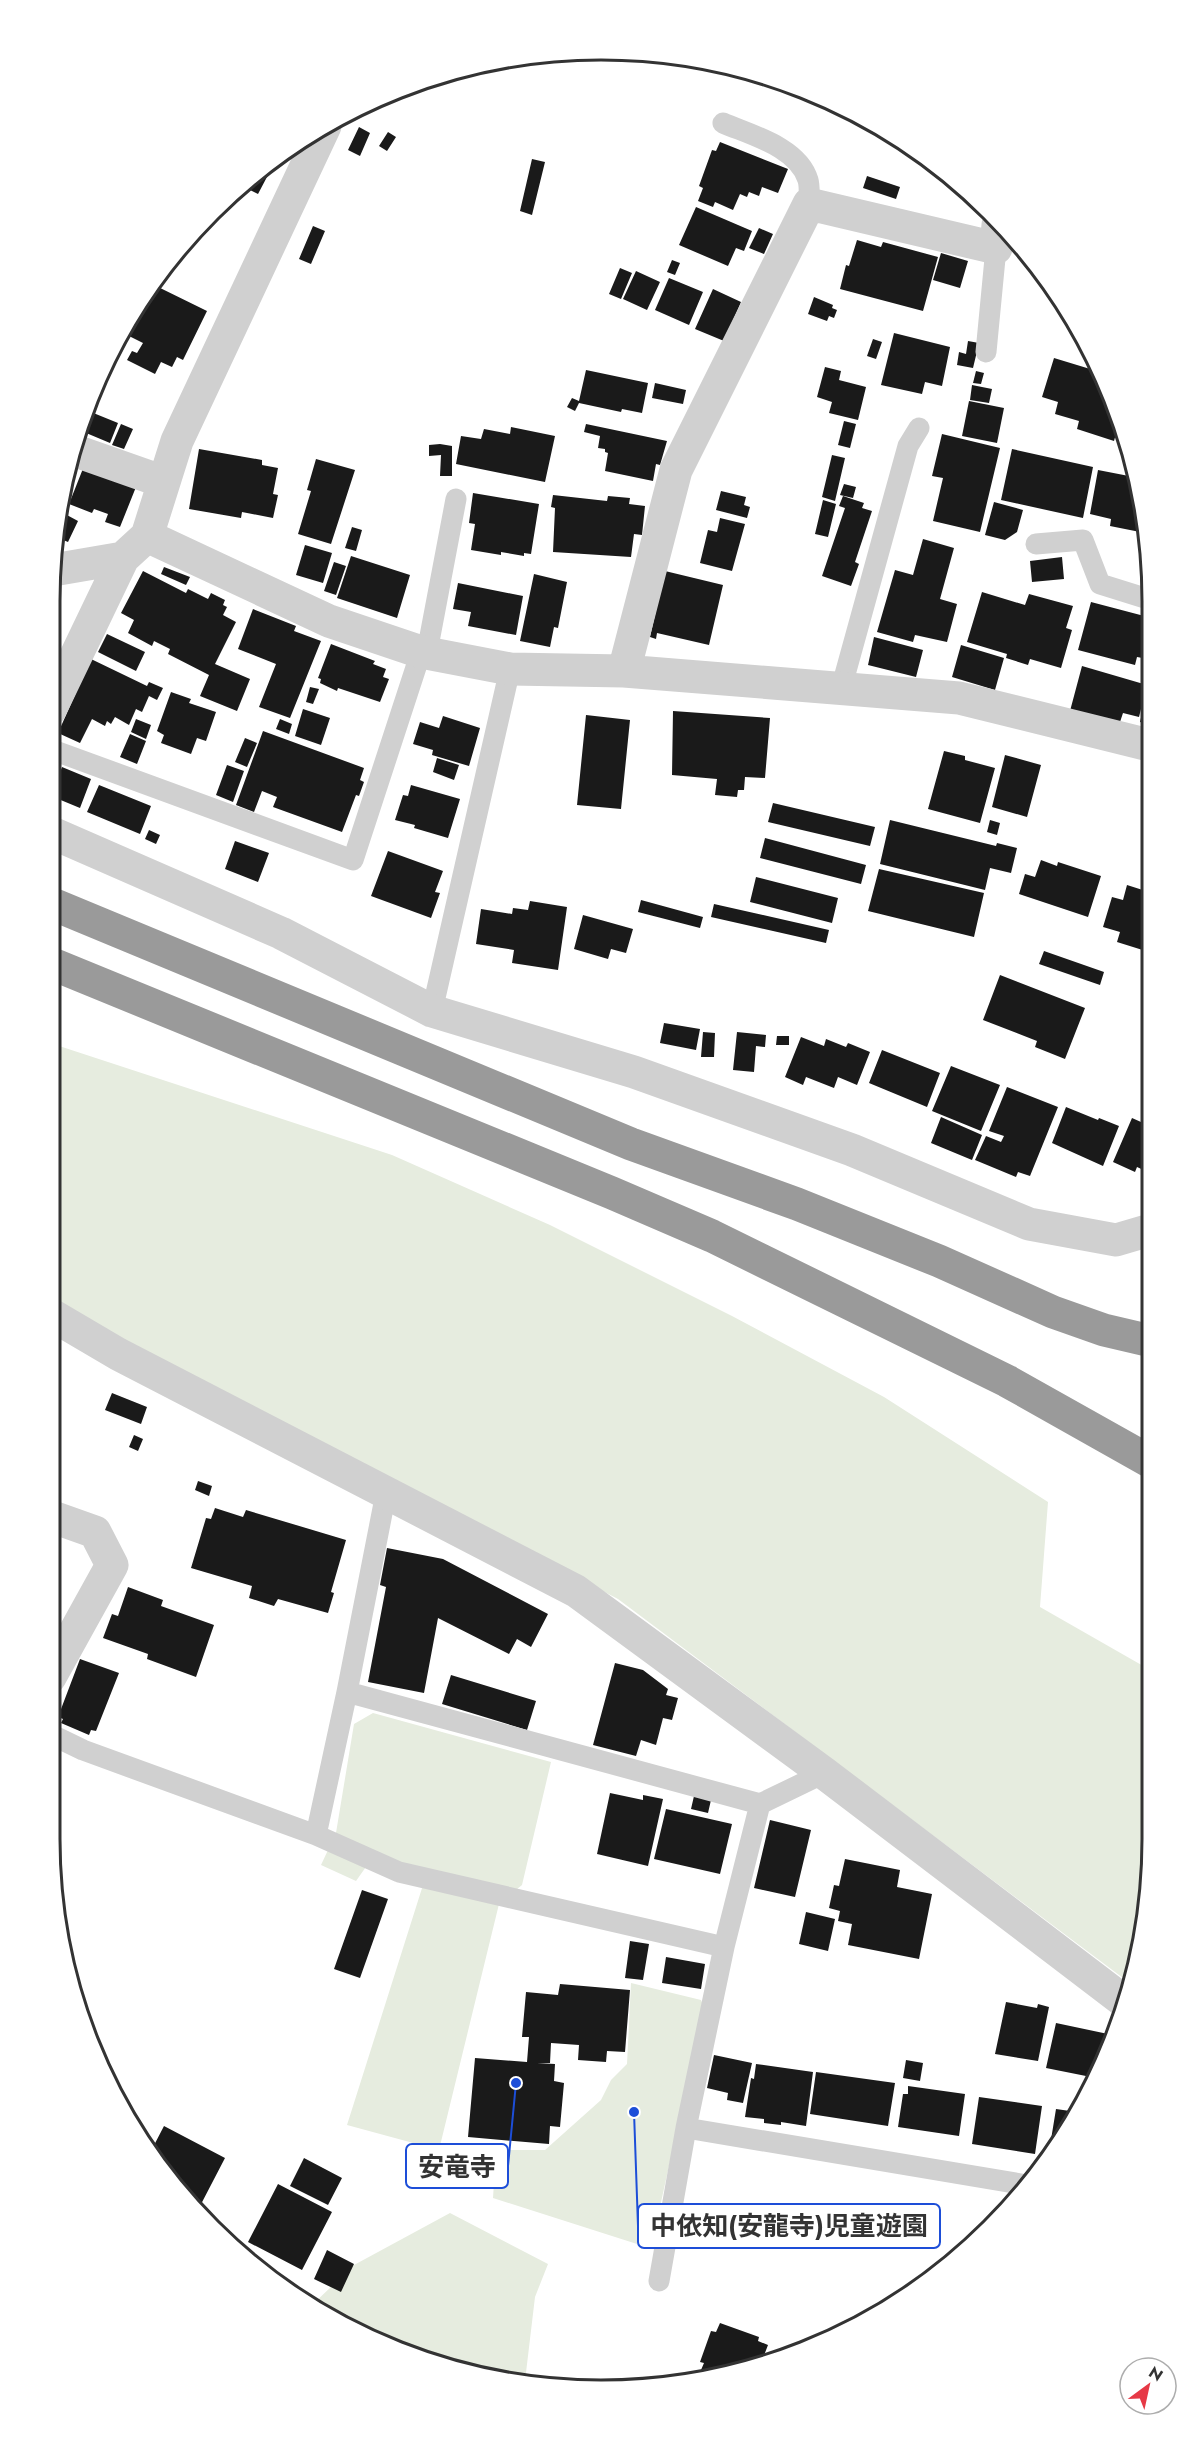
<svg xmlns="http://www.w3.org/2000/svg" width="1202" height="2440" viewBox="0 0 1202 2440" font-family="Jost,'Noto Sans JP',sans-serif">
<rect width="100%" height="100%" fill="#fff"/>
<path fill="#e6ecdf" d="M50 1043 392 1155 550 1225 732 1316 884 1397 1048 1502 1040 1607 1152 1671C1152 1775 1161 1884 1131 1984L618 1599 125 1340 50 1296Z
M373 1713 551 1762 522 1885 499 1904 439 2150 347 2125 423 1885 368 1864 356 1881 321 1865 336 1833 354 1724Z
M631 1983 701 2000 704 2007 654 2234 637 2244 493 2198 496 2150H545L601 2100 611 2080 627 2064Z
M450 2213 548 2264 535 2297 525 2381 493 2380 390 2348 311 2306 354 2265Z"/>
<path fill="#1a1a1a" d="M359 127 370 133 360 156 348 150Z
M388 132 396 137 387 151 379 146Z
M720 142 788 169 778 193 762 187 759 196 749 192 747 197 740 194 733 210 715 202 713 207 698 201 703 188 699 186 712 150 716 151Z
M278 156 258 194 242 186Z
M532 159 545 162 532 215 520 211Z
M867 176 900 187 896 199 863 188Z
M696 207 752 231 744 251 736 248 728 266 679 245Z
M313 226 325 231 311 264 299 259Z
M759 228 773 234 764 254 749 248Z
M857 240 881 247 883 242 938 257 923 311 840 289 846 265 849 266Z
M941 253 968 261 960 288 933 280Z
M672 260 680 263 675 275 667 272Z
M620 268 632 273 621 299 609 294Z
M636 271 660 282 647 310 623 299Z
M669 278 703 292 689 325 655 310Z
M152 284 207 311 183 360 177 357 172 367 161 362 155 374 127 360 132 351 137 353 143 343 127 335Z
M713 289 741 302 724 341 695 329Z
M814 297 833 305 832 308 837 310 834 318 829 316 827 321 808 314Z
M894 333 950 347 942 386 925 382 922 394 881 385Z
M873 339 882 342 876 359 867 356Z
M968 341 979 343 973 368 957 365 959 352 966 354Z
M1054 358 1100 372 1111 390 1122 432 1117 430 1114 441 1077 429 1079 421 1055 414 1058 402 1042 397Z
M825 367 841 371 839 380 866 387 858 420 829 413 832 402 817 397Z
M586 370 648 383 642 413 622 409 621 412 579 403 575 411 567 407 572 398 579 401Z
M976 371 984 373 981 384 973 383Z
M655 383 686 390 683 404 652 398Z
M972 385 992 389 989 403 970 400Z
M969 401 1004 408 997 443 962 436Z
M86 410 118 423 110 443 79 430Z
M844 421 856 424 850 448 838 445Z
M121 424 133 429 124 449 112 445Z
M586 424 667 441 660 465 656 464 653 481 605 471 608 453 605 452V449L598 448 600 436 584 432Z
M511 427 555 436 545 482 456 464 461 436 481 439 484 429 510 434Z
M942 434 1000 448 980 532 933 521 943 478 932 476Z
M440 444 452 446V476H440L441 455 429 456V445Z
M199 449 262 460V465L278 468 273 494 278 495 273 518 242 512 241 518 189 509Z
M1012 449 1093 467 1083 518 1001 500Z
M832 455 845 458 835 501 822 497Z
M316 459 355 470 331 544 298 534 311 491 307 490Z
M70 461 74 463 59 507 60 493Z
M84 466 136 487 120 527 105 522 108 514 94 509 92 513 69 504Z
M1098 470 1134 477 1147 526 1145 533 1110 526 1111 519 1090 514Z
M844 484 856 487 853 498 840 495Z
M721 491 746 497 744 505 750 507 747 518 716 510Z
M473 493 539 504 531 554 524 553V556L501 552V555L471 550 475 524 469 523Z
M553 495 607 501 608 496 630 498 629 504 645 506 642 535 634 534 631 557 553 552 555 508 551 507Z
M843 496 864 503 862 508 872 511 855 562 859 564 851 586 822 576 845 508 839 506Z
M823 500 836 504 828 537 815 534Z
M994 502 1023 510 1017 532 1005 540 985 535Z
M65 514 78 521 68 542 56 537Z
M720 518 745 524 732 571 700 563 708 530 717 532Z
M352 527 362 530 356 551 345 548Z
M923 539 954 548 940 599 957 604 947 642 915 635 913 642 877 632 895 570 913 575Z
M305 545 332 553 323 583 296 575Z
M351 556 410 575 397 618 337 598Z
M1062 557 1064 579 1032 582 1030 561Z
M334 562 346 566 336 595 324 591Z
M164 567 190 577 186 585 161 574Z
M143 571 186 593 188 589 208 599 211 593 225 600 223 605 227 607 223 615 236 622 215 664 250 679 237 711 200 696 209 675 168 654 170 649 154 641 152 646 128 633 134 620 121 613Z
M665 571 723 585 709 645 657 633 656 639 650 637Z
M534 574 567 582 558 628 554 627 550 647 520 641Z
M458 583 523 596 516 635 468 626 471 612 453 609Z
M982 592 1025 605 1029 594 1073 606 1066 628 1072 630 1061 668 1030 659 1028 665 1006 658 1007 654 967 642Z
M1091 602 1148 617V659L1137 657 1135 665 1078 650Z
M253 609 296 626 294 631 321 641 290 718 259 707 276 664 238 649Z
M107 634 145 652 136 671 98 652Z
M874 637 923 650 916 677 868 665Z
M331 644 375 661 373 664 386 669 383 677 389 679 380 702 338 688 337 691 320 683 321 679 318 678Z
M961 645 1004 658 995 690 952 677Z
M91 659 147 686 149 682 163 688 157 700 149 696 142 712 136 709 129 725 115 717 111 724 107 721 105 726 92 719 80 743 58 733Z
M1082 666 1147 685 1139 717 1123 713 1119 725 1070 711Z
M310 687 319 689 313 704 306 702Z
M1147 691H1148V724L1140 722Z
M171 692 191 699 189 703 216 712 206 741 197 738 191 754 161 743 164 735 157 731Z
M303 709 330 718 321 745 295 736Z
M673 711 770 718 765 778 745 777 744 790H738L737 797 715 795 717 779 672 775Z
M586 715 630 720 621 809 577 805Z
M443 716 480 728 469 766 432 755 433 750 413 744 420 722 439 728Z
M136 719 151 725 146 739 131 732Z
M280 719 292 724 289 734 276 729Z
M263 731 364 768 360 780 364 782 359 796 356 795 342 832 273 807 277 797 262 791 254 812 236 805Z
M130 734 146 741 137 764 120 757Z
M245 738 257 743 247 767 235 762Z
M944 751 965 756V760L995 768 980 823 928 809Z
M1005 755 1041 765 1027 817 992 807Z
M437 758 459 765 454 780 433 772Z
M227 765 244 771 233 802 216 795Z
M62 767 91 779 80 808 51 796Z
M99 785 151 806 140 834 87 812Z
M411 785 460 799 448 838 414 828 415 825 395 820 403 795 408 796Z
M773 803 875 827 870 846 768 822Z
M890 820 996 846 997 843 1017 848 1011 873 990 868 985 890 880 864Z
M990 820 1000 823 997 835 987 832Z
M149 830 160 835 156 844 145 839Z
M765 838 866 865 861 884 760 858Z
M235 841 269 853 258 882 225 869Z
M388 851 443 871 435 892 440 893 431 918 371 896Z
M1041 860 1057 866 1058 862 1101 876 1088 917 1019 894 1025 874 1035 877Z
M879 869 984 893 974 937 868 911Z
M756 877 838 898 832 923 750 902Z
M1127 885 1149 892V952L1117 942 1120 932 1103 927 1112 897 1123 900Z
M641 900 703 917 700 928 638 912Z
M530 901 567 907 558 970 512 963 514 950 476 944 481 909 512 914 513 908 528 910Z
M714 904 829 930 826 943 711 917Z
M583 915 633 929 626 953 611 949 608 959 574 949Z
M1044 951 1104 972 1100 985 1039 964Z
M1000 975 1085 1008 1065 1059 1035 1047 1037 1041 983 1020Z
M664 1023 700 1029 696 1050 660 1043Z
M703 1032 715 1033 714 1057H701Z
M737 1032 766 1035 765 1047 756 1046 754 1072 733 1070Z
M777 1036H789V1045H776Z
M801 1037 824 1046 826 1039 846 1047 848 1043 870 1052 857 1085 838 1077 834 1088 806 1077 803 1085 785 1077Z
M882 1050 940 1073 927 1107 869 1083Z
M951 1066 1000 1085 981 1131 932 1111Z
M1007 1087 1058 1107 1030 1176 1018 1172 1016 1177 975 1160 986 1136 1001 1142 1004 1136 989 1131Z
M1066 1107 1098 1120 1099 1118 1119 1126 1103 1166 1052 1143Z
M941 1117 982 1135 972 1160 931 1143Z
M1132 1118 1150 1126V1173L1137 1167 1135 1172 1113 1162Z
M112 1393 147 1407 141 1424 105 1410Z
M134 1435 143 1439 138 1451 129 1447Z
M198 1481 212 1486 209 1496 195 1490Z
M215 1508 243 1517 246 1510 346 1540 331 1592 334 1593 328 1613 278 1599 274 1606 249 1598 252 1586 191 1568 206 1518 211 1519Z
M387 1548 443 1559 548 1614 531 1647 517 1639 509 1654 438 1618 424 1693 368 1682 386 1587 380 1585Z
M128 1587 163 1600 161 1606 214 1625 196 1677 147 1659 148 1654 103 1638 112 1614 118 1616Z
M80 1659 119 1673 96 1731 91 1730 89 1735 61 1723 63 1719 58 1717Z
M615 1663 643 1670 668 1689 666 1695 678 1698 672 1720 663 1718 656 1745 641 1740 636 1756 593 1745Z
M451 1675 536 1701 527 1730 442 1704Z
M610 1793 643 1800V1795L663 1799 648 1866 597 1854Z
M694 1796 711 1800 708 1813 691 1809Z
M666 1809 732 1824 720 1874 654 1859Z
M770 1820 811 1830 795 1897 754 1888Z
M845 1859 900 1870 897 1887 932 1894 919 1959 848 1945 852 1924 838 1921 840 1911 829 1908 834 1885 839 1886Z
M362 1890 388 1899 360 1978 334 1969Z
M806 1912 835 1919 828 1951 799 1944Z
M630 1941 649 1944 643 1980 625 1978Z
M666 1957 705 1964 701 1989 662 1983Z
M560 1984 630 1990 625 2052 607 2051 606 2062 578 2060 579 2045 551 2043 550 2063H537L555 2064 554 2081 564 2083 560 2127 550 2126 549 2144 468 2137 475 2058 527 2062 529 2037H522L526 1992 558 1995Z
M1006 2002 1037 2008 1038 2004 1049 2007 1038 2061 995 2054Z
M1056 2023 1108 2034 1100 2070 1096 2078 1046 2068Z
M714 2055 752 2063 743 2103 727 2100 728 2093 707 2088Z
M906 2060 923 2063 920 2081 903 2078Z
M756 2064 813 2072 806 2126 781 2122V2125L764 2123V2119L745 2117 751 2078 754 2079Z
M816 2072 895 2083 888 2126 810 2114Z
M908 2086 965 2094 959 2136 898 2127 903 2094H908Z
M979 2097 1042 2106 1035 2154 972 2144Z
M1056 2109 1077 2112 1053 2153 1049 2152Z
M164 2126 225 2158 199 2208 164 2175 151 2151Z
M304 2158 342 2178 328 2205 290 2186Z
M278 2184 332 2212 302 2270 248 2242Z
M327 2250 354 2264 341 2292 314 2279Z
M720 2323 759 2337 758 2341 768 2345 763 2358 711 2374 701 2370 704 2363 700 2362 711 2331 716 2332Z"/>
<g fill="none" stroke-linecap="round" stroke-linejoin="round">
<path stroke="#d0d0d0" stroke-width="21" d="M723 123C751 135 798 147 808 180 810 187 809 196 809 204
M986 352 996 248
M1036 544 1083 540 1100 584 1148 599
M427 652 456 499
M841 689 908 446 919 428
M50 749 353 860 421 652
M432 1011 510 669
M347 1692 760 1804 824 1773
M50 1734 83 1750 316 1835 399 1872 724 1947
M316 1835 347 1692 386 1493
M686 2128 1027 2185
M659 2281 686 2128 724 1947 760 1804"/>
<path stroke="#d0d0d0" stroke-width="33" d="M73 450 164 482
M147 536 329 621 421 652 510 669 624 671 959 698 1149 745
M53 570 123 558
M624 671 676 470 809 204 996 248 998 225
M50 710 123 558 147 536 177 441 325 126
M50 832 281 933 432 1011 634 1072 852 1150 1029 1224 1116 1240 1150 1230
M50 1314 118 1354 576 1591 824 1773 1125 2002
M50 1677 112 1565 95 1532 50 1516"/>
<path stroke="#9a9a9a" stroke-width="33" d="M50 903 631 1144 797 1204 939 1261 1053 1312 1104 1330 1151 1341
M50 963 612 1193 712 1236 1007 1381 1151 1462"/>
</g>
<path d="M0 0H1202V2440H0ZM601 60H601A541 541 0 0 1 1142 601V1839A541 541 0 0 1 601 2380H601A541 541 0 0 1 60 1839V601A541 541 0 0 1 601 60Z" fill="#fff" fill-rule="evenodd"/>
<path fill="none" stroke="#333" stroke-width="3" d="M601 60H601A541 541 0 0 1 1142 601V1839A541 541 0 0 1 601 2380H601A541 541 0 0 1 60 1839V601A541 541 0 0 1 601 60Z"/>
<path fill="none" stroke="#1d4ed8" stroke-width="2" d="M516 2083L508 2166M634 2112L638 2226"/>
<g fill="#1d4ed8" stroke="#fff" stroke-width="2">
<circle cx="516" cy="2083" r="6"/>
<circle cx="634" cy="2112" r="6"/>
</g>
<g fill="#fff" stroke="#1d4ed8" stroke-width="2">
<rect x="406" y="2144" width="102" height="44" rx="6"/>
<rect x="638" y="2204" width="302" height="44" rx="6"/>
</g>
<g font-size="26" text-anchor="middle" font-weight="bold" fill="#333">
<text x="457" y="2176">安竜寺</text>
<text x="789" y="2235">中依知(安龍寺)児童遊園</text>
</g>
<g transform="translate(1148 2386) rotate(33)"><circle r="28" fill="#ffffff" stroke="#adadad" stroke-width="1.5"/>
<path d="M0-4.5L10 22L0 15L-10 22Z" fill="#e63946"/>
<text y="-9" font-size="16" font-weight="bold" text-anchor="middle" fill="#333333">N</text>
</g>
</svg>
